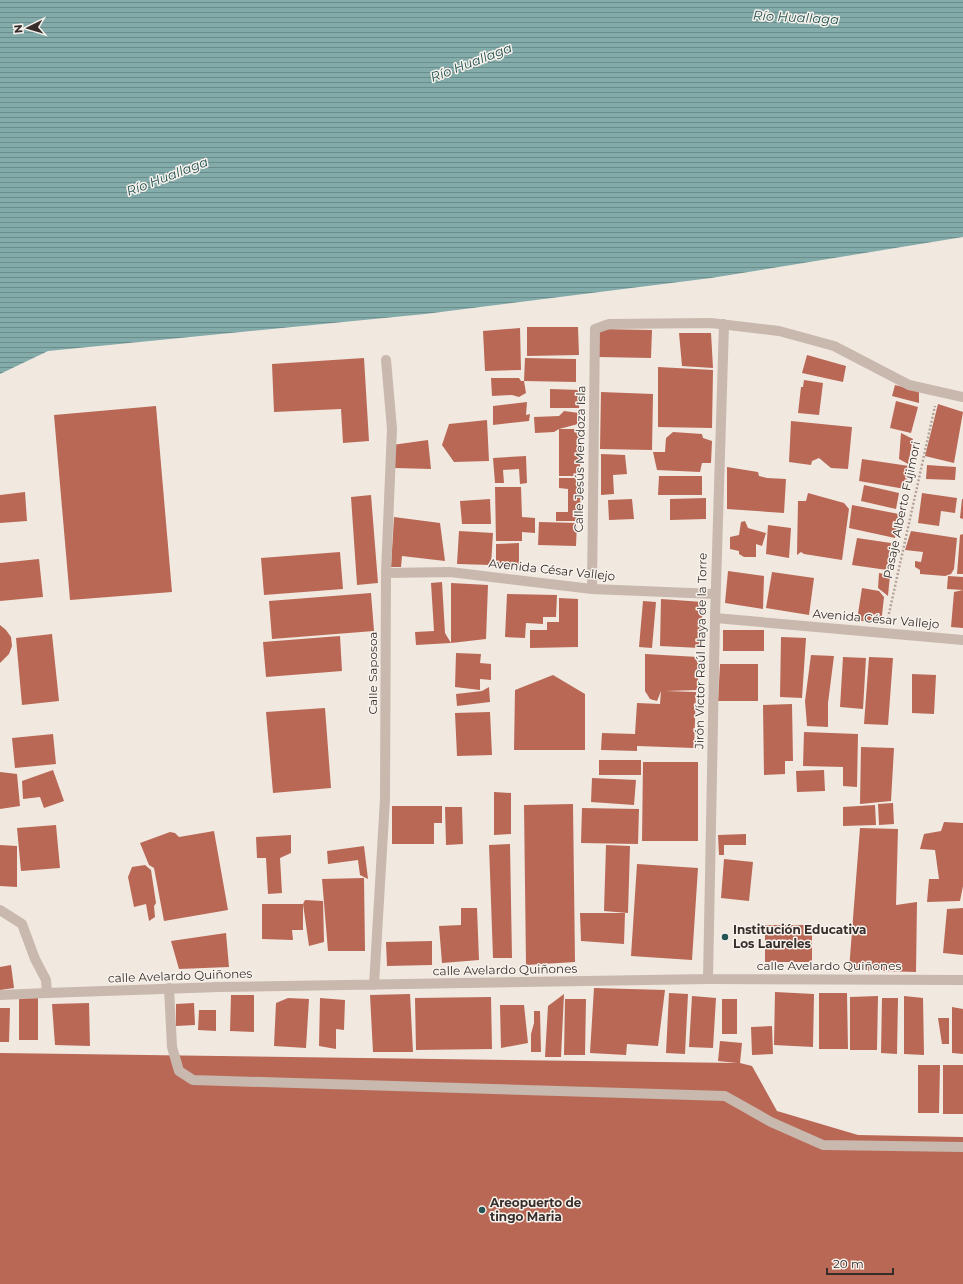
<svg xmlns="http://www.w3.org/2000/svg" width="963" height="1284" viewBox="0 0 963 1284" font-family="Montserrat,sans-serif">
<defs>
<pattern id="water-rules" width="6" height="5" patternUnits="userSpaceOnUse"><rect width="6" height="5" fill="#82abaa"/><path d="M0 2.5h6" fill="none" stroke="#6b8c8b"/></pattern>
</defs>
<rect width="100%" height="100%" fill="#f1e8e0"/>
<path fill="url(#water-rules)" d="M0 0H963V237L711 278 425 314 48 351 0 374Z"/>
<path fill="#b96855" d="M527 327H578L579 355 527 356Z
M520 328 521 370 485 371 483 331Z
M598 329 652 330 651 358 598 357Z
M679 333H711L713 368 682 366Z
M807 355 846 366 843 382 802 373Z
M364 358 369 441 343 443 341 409 274 412 272 364Z
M525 358 576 359V382L524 381 526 393 519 397 512 395 492 396 491 378H519L521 381H524Z
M658 367 713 370 712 428 658 427Z
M804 380 823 383 819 415 798 413 801 387H803Z
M895 385 919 391V403L892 396Z
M550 389 580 390 579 408H550Z
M601 392 653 394 652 450 600 449Z
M896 401 918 407 911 433 890 428Z
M527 402 526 415 530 414 529 421 493 425V406Z
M938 404 963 412 954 463 925 456Z
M156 406 172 592 70 600 54 415Z
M564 411 579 413 578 424 559 429H580V476H559V429L554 432 535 433 534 417 559 416Z
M487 420 489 461 454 462 442 445 449 424Z
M791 421 852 427 848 469 831 468 819 458 812 461 811 465 789 462Z
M673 432 702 434 703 438 712 441 711 463H702L700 472 657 470 653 452H665L666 438Z
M901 433 913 439 908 464 899 459Z
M428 440 431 469 395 468 392 445Z
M601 454 625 455 627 474 613 475 614 494 601 495Z
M526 456 527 483 520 484 519 469 503 470 504 483H495L493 458Z
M862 459 909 466 905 489 859 481Z
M927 465 956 467 955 480 926 479Z
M727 467 758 472 759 476 767 478 786 479 784 513 727 509Z
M659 476H702V495H658Z
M559 478H581L580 521H556V512H568V489L559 488Z
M864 485 899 493 896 509 861 501Z
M495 487H521L522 517 535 518V533L522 532V541H496Z
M25 492 27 521 0 523V495Z
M808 493 844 503 849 509 842 560 804 554 801 552 797 555 798 501H806Z
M922 493 957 498 955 513 941 511 939 526 918 523Z
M371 495 378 583 357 585 351 497Z
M706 498V519L670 520V499Z
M490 499 491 524H462L460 501Z
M632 499 634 519 609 520 608 500Z
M962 499H963V519L960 518Z
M852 505 899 514 895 538 849 528Z
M394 517 440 523 445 561 402 556 401 567H391Z
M745 521 748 528 766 533 762 546 756 544V557H744L739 554V551L730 549V537L739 535 741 522Z
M539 522 577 523 576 546 538 545Z
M768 525 791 528 789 558 766 554Z
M459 531 493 533 491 565 457 564Z
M911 531 957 538 954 569 951 574 945 576 920 574V570L915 567V561L921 562 923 552 905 550Z
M963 534V574H957L960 535Z
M857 538 891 543 887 570 852 565Z
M519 543V565L496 566V544Z
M340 552 343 589 264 595 261 558Z
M39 559 43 597 0 601V563Z
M728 571 764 576 763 609 725 603Z
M772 572 814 578 809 615 766 608Z
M879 573 890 575 888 596 878 588Z
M948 576 963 577V628L951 627 954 592 963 590 947 589Z
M442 582 445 633 451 643 416 645 415 632 434 631 431 583Z
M451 583 488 585 486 639 451 643Z
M862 588 879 591 884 597 881 624 857 620Z
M371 593 374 631 272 639 269 601Z
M507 594 557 595 556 617H543V624L526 623 525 638 505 637Z
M559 598 578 599V647L530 648V630H547V622H559Z
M661 599 703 602 700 648 660 646Z
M643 601 656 602 652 648 639 647Z
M0 625 6 630 11 637 12 646 9 654 0 663Z
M723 630H764V651H723Z
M52 634 59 701 22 705 16 638Z
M340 636 342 671 266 677 263 642Z
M781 637 806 638 802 698 780 697Z
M456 653 481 654 480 663 491 664V680L480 679V690L455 687Z
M645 654 698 657V690L665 691 696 692 694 748 637 746V751L601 750 602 733 635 734 637 703 660 704 661 691 657 701 650 699 645 691Z
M811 655 834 656 828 703V727L807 726 805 701Z
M843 657 866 658 863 709 840 707Z
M869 657 893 658 888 725 864 724Z
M720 664H758V701H718Z
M912 674 936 675 934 714 912 713Z
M553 675 585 694V750H514L515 690Z
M489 687 490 702 457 706 456 694 482 691Z
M792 704 793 761H785V774L764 775 763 705Z
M325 708 331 788 273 793 266 712Z
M490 712 492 755 457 756 455 713Z
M804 732 858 734 857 787 843 786V767L803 766Z
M53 734 56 764 15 768 12 738Z
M861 747 894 748 891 801 860 804Z
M599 760H641V775H599Z
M643 762H698V841H642Z
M53 770 64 801 44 808 40 797 23 799 22 781Z
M824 770 825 791 797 792 796 771Z
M0 772 17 774 20 806 0 809Z
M592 778 636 780 634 805 591 802Z
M494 792 511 793V834L494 835Z
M893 803 894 824 879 825 878 804Z
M573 804 575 962 526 965 524 805Z
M875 805 876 825 843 826V807Z
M392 806H442V823H434V844H392Z
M445 807H462L463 844 446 845Z
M582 808 639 809 638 844 581 843Z
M944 822 963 823V886L960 901 927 902 929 879H939L935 850 920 849 924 834 941 831Z
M56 825 60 868 21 871 17 828Z
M860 828 898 829 896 905 917 902 916 972 849 970Z
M214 831 228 910 164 921 154 868 149 865 140 843 170 832 175 833 179 837Z
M746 834V845H724V855H719L718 835Z
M291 835V853L280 858 282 893 268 894 266 858H257L256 837Z
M510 844 512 958H493L489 845Z
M0 845 17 846V887L0 886Z
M606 845 630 846 628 913 604 911Z
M364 846 368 879 360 875 358 860 328 864 327 851Z
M724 859 753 862 749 901 721 898Z
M637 864 698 868 692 960 631 956Z
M145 865 151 870 156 903 154 906 155 917 149 921 146 904 134 907 128 877 132 867Z
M364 878 365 951H328L322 879Z
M305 900 323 901 324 942 309 946 303 904V930H292L293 940 262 939V904H303Z
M461 908H477L479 960 442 963 439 926 461 925Z
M963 908V955L943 953 947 909Z
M580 913H625L624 944 581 941Z
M765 925H812V962H765Z
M226 933 229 967 179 969 171 941Z
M432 941V965L387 966 386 942Z
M11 965 14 988 0 990V967Z
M594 988 665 990 658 1046 627 1044 626 1055 590 1053Z
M775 992 814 994 813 1047 774 1045Z
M669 993 688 994 685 1054 666 1053Z
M819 993H847L848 1049H819Z
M410 994 413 1052H373L370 995Z
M564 994 561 1057H545L548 1006Z
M231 995H254V1032L230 1031Z
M692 996 716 998 713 1048 689 1047Z
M878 996 877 1050H850V997Z
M904 996 923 998 924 1055 904 1054Z
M491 997 492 1049 416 1050 415 998Z
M19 998H38V1040H19Z
M288 998 309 999 306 1048 274 1046 276 1003Z
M320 998 345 1000 344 1030 336 1029V1049L319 1046Z
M882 998H898L897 1054 881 1053Z
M565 999H586L585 1055H564Z
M722 999H737V1034H722Z
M89 1003 90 1046 55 1045 52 1004Z
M194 1003 195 1025 176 1026V1004Z
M500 1005H524L528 1043 501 1048Z
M952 1007 963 1009V1054L952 1053Z
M0 1008H10L9 1042H0Z
M199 1010H216V1031L198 1030Z
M534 1011H540L541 1052H531V1034L534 1023Z
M938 1018H949V1044H942Z
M772 1026 773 1054 752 1055 751 1027Z
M720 1041 742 1043 740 1063 752 1066 777 1111 858 1135 963 1137V1284H0V1053L737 1063 718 1061Z
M918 1065H940L939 1113H918Z
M943 1065H963V1114H943Z"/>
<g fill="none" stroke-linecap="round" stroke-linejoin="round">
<path stroke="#b3a297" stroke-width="2.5" stroke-dasharray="2 2" stroke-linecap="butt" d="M888 618 935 406"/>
<path stroke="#c8b8ad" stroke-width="10" d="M0 910 22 924 35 959 46 980 47 993 0 995
M169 988 172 1047 179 1071 193 1080 725 1096 771 1122 823 1145 963 1147"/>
<path stroke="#c8b8ad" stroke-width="10" d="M386 573 450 572 592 589 715 594
M592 589 595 329 609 324 711 323 779 331 834 346 909 385 963 397
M715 618 963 640
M708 979 715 618 724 324
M374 985 385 799 386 573 392 429 386 360
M47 993 219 987 708 979 963 980"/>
</g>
<g fill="#245454" stroke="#f8f2ec" stroke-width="1.5">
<circle cx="725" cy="937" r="4"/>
<circle cx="482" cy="1210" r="4"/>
</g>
<g text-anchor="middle" stroke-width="3" stroke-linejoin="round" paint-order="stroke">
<g font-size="12" fill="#372e2b" stroke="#f8f2ec">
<text transform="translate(580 459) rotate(-89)" y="4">Calle Jesús Mendoza Isla</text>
<text transform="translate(902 510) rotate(-78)" y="4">Pasaje Alberto Fujimori</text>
<text transform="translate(552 570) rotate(6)" y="4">Avenida César Vallejo</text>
<text transform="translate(876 619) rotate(5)" y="4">Avenida César Vallejo</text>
<text transform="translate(701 651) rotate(-89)" y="4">Jirón Víctor Raúl Haya de la Torre</text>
<text transform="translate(373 673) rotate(-90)" y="4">Calle Saposoa</text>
<text x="829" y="970">calle Avelardo Quiñones</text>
<text transform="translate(505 970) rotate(-1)" y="4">calle Avelardo Quiñones</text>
<text transform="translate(180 976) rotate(-2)" y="4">calle Avelardo Quiñones</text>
</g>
<g font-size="12" font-weight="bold" fill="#372e2b" stroke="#f8f2ec" text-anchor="start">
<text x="733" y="934">Institución Educativa<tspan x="733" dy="14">Los Laureles</tspan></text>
<text x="490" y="1207">Areopuerto de<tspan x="490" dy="14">tingo Maria</tspan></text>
</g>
<g font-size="13" font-style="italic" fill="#245454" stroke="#f8f2ec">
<text transform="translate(796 17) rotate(3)" y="5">Río Huallaga</text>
<text transform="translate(471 62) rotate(-21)" y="5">Río Huallaga</text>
<text transform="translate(167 176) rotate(-21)" y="5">Río Huallaga</text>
</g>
</g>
<g transform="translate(28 28) rotate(265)" stroke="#f8f2ec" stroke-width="3" paint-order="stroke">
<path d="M0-3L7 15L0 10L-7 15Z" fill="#372e2b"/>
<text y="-6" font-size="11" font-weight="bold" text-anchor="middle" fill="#372e2b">N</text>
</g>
<path d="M827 1268v6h66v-6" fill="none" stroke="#372e2b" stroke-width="2"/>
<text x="833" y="1268" font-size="12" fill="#372e2b" stroke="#f8f2ec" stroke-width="3" paint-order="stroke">20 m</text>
</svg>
